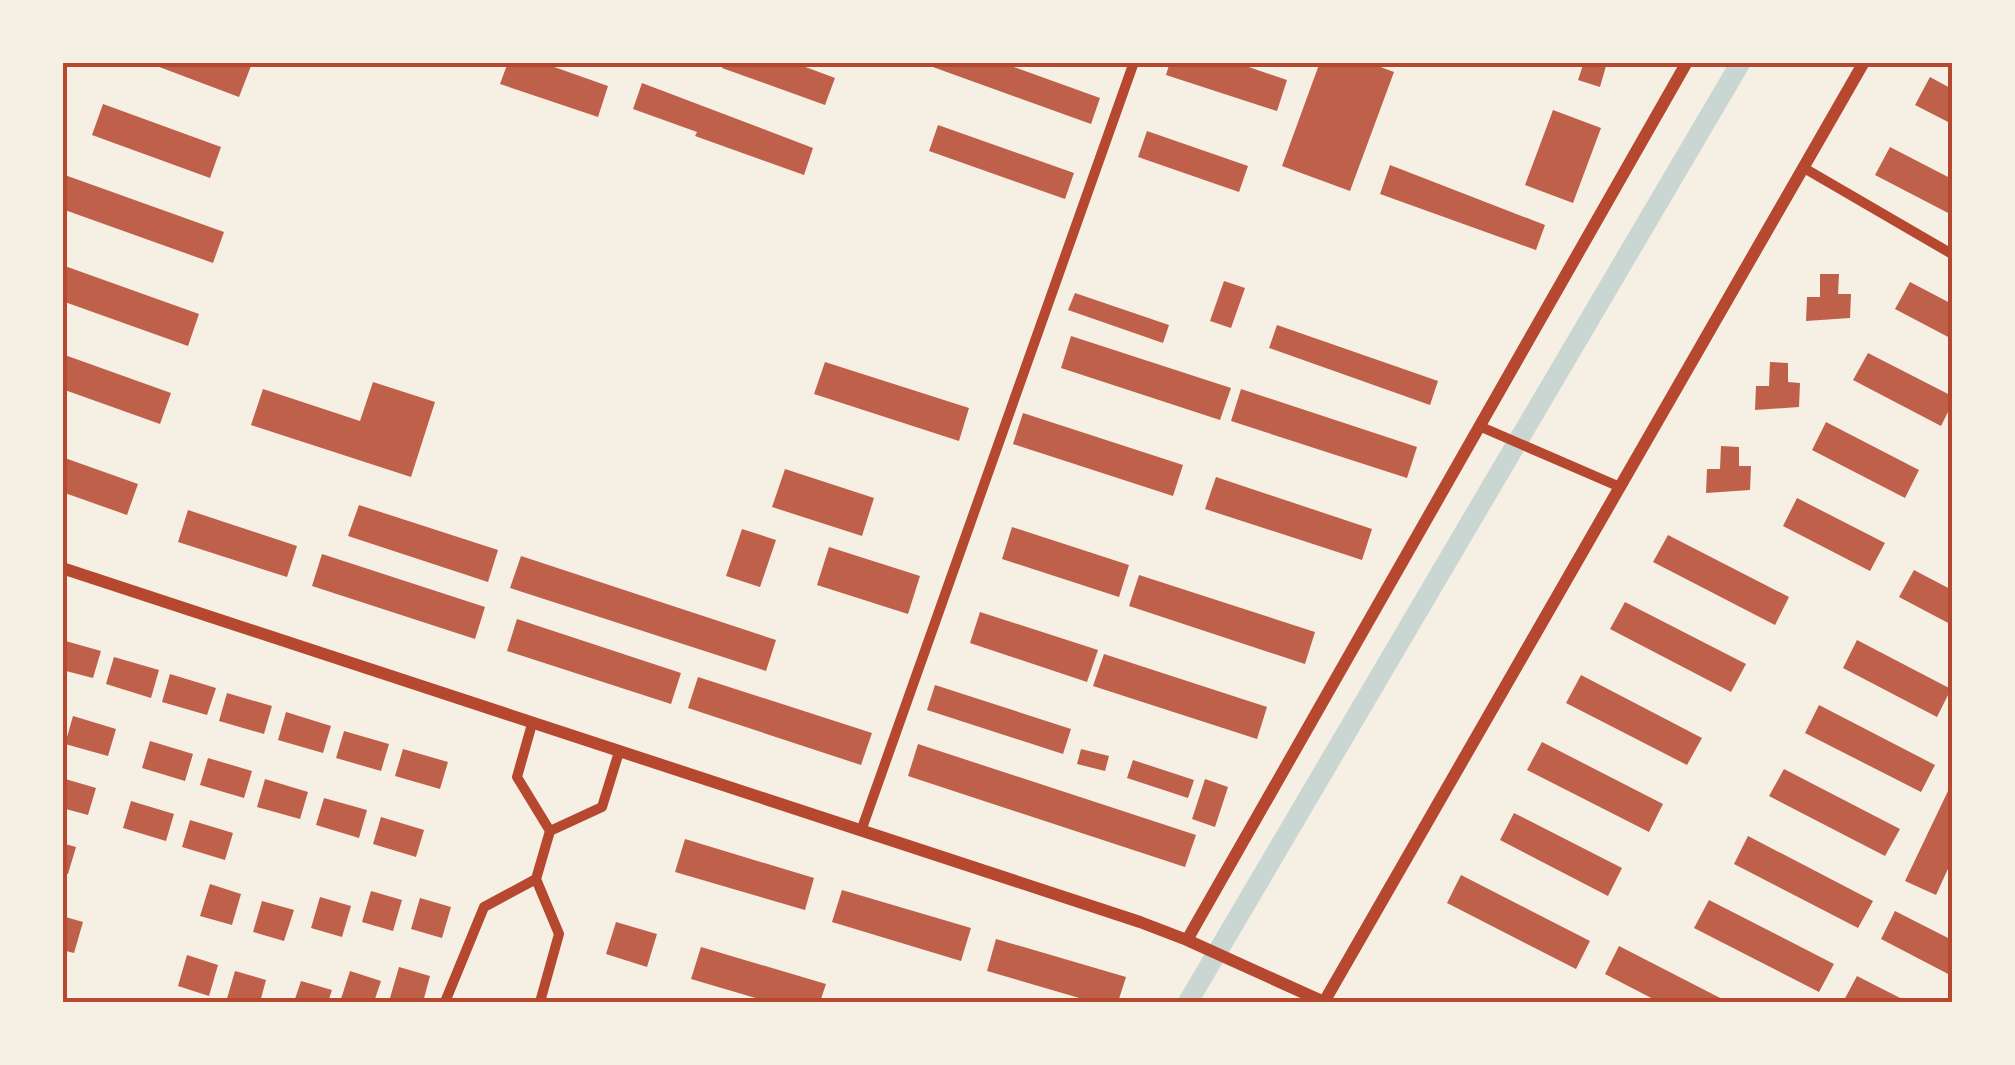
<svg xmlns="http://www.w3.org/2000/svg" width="2015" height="1065" viewBox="0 0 2015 1065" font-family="'Exo 2',sans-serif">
<rect width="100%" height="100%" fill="#f6efe4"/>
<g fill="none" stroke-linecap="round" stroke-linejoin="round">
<path stroke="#c9d6d2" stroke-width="20" d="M1188 1002 1741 62"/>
</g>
<path fill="#bf614a" d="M146 62H242L251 66 239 97Z
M508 62H540L608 86 598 117 500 84Z
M724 62H792L835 78 825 105 722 68Z
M919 62H1000L1100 98 1091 124Z
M1170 62H1234L1287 80 1277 111 1166 75Z
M1320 62H1367L1394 72 1350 191 1282 166Z
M1584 62 1606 66 1600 87 1578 80Z
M1930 77 1952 89V124L1915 105Z
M642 83 813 148 804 175 695 136 697 132 633 109Z
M103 104 221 147 210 178 92 135Z
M1553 110 1601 128 1573 203 1525 185Z
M938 125 1074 173 1065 199 929 151Z
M1147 131 1248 166 1239 192 1138 157Z
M1890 147 1952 179V215L1875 175Z
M1390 165 1545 225 1536 250 1380 194Z
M62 174 224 232 213 263 62 209Z
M62 265 199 314 188 346 62 301Z
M1820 274H1839L1838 294H1851L1850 318 1806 321 1807 297H1820Z
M1224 281 1245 288 1231 328 1210 321Z
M1910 282 1952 304V339L1895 309Z
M1075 293 1169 325 1163 343 1068 310Z
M1277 325 1438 381 1430 405 1269 348Z
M1071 336 1231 388 1220 420 1061 368Z
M1868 353 1952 396V404L1941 426 1853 380Z
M62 354 171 393 160 424 62 389Z
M825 362 969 408 959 441 814 394Z
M1770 362 1788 363V382L1800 383 1799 407 1755 410 1756 386H1769Z
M373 382 435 402 411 477 251 425 263 389 360 421Z
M1241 389 1417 447 1407 478 1231 421Z
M1023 413 1183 465 1173 496 1013 444Z
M1826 422 1919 470 1905 498 1812 450Z
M1721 446 1739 447V466H1751L1750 490 1706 493 1707 469H1720Z
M62 457 138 484 127 515 62 492Z
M785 469 874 498 862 536 772 507Z
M1216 477 1372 529 1362 560 1205 509Z
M1797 498 1885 543 1870 571 1783 526Z
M359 505 498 550 488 582 348 536Z
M188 510 297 546 287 577 178 542Z
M1012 527 1129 565 1119 597 1002 559Z
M742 529 776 540 760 587 726 576Z
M1668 535 1789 597 1775 625 1653 562Z
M829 547 920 576 908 614 817 585Z
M322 554 485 607 475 639 312 586Z
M521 556 776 640 766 671 510 588Z
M1914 570 1952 590V625L1899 597Z
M1139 575 1315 632 1305 664 1129 606Z
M1625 602 1746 664 1731 692 1610 629Z
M980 612 1098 650 1087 682 970 643Z
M517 619 681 673 671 704 507 651Z
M62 640 101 651 93 678 62 670Z
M1857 640 1951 689 1937 717 1843 668Z
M1104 654 1267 707 1257 739 1093 686Z
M114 657 159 670 151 698 106 684Z
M170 674 216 688 207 715 162 702Z
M1581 675 1702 738 1687 765 1566 703Z
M698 677 872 733 861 765 688 708Z
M935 685 1071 729 1063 754 927 710Z
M227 693 272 706 264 734 219 721Z
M1819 705 1935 765 1921 792 1805 733Z
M286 712 331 726 323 753 278 740Z
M73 716 116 729 108 756 65 744Z
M344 731 389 744 381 771 336 758Z
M150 741 193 754 185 781 142 768Z
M1542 742 1663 804 1649 832 1527 770Z
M918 744 1196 835 1185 867 908 776Z
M403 749 448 762 440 789 395 776Z
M1081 749 1109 756 1105 771 1077 764Z
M208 758 252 771 244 798 200 785Z
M1133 760 1194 780 1188 798 1127 778Z
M1784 769 1900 829 1885 856 1769 796Z
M62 778 96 788 88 815 62 808Z
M265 779 308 792 300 819 257 807Z
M1205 779 1228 787 1215 827 1192 819Z
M1948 791 1952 793V860L1936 895 1905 881Z
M324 798 367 810 359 838 316 825Z
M131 801 174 814 166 841 123 828Z
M1514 813 1622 868 1608 896 1500 840Z
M381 817 424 830 416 857 373 844Z
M190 820 233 833 225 860 182 847Z
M1748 836 1873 901 1858 928 1734 864Z
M685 839 814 878 805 910 675 872Z
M62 843 76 847 68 874 62 873Z
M1461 875 1590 941 1576 969 1447 903Z
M210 884 241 894 232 925 200 916Z
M842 890 971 928 961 961 832 922Z
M371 891 402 900 393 931 362 922Z
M320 897 351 906 342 937 311 928Z
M420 898 451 907 442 938 411 929Z
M1709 900 1834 964 1819 992 1694 928Z
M262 901 294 910 284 941 253 932Z
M1895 911 1952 940V976L1881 939Z
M62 916 83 922 74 953 62 950Z
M616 922 657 934 647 967 606 954Z
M996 939 1126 977 1118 1002H1093L987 971Z
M1619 946 1728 1002H1659L1605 974Z
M701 947 826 984 820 1002H769L691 979Z
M187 955 218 965 209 996 178 986Z
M399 967 430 976 423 1002 390 998Z
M235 971 266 980 260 1002H226Z
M350 971 381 981 374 1002H340Z
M1857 976 1908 1002H1843Z
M301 981 332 990 328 1002H294Z"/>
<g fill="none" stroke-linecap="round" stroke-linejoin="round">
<path stroke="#b5482f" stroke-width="10" d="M1804 168 1952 254
M1479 426 1620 487
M532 724 517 777 550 831 602 807 619 752
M861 831 1134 62
M536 879 550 831
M445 1002 484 907 536 879 559 934 540 1002"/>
<path stroke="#b5482f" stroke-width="12" d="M62 568 1140 922 1187 940 1324 1002
M1187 940 1687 62
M1324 1002 1864 62"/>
</g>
<rect width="2015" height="1065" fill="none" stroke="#f6efe4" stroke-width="130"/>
<rect x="65" y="65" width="1885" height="935" fill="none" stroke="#b5482f" stroke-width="4"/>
</svg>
